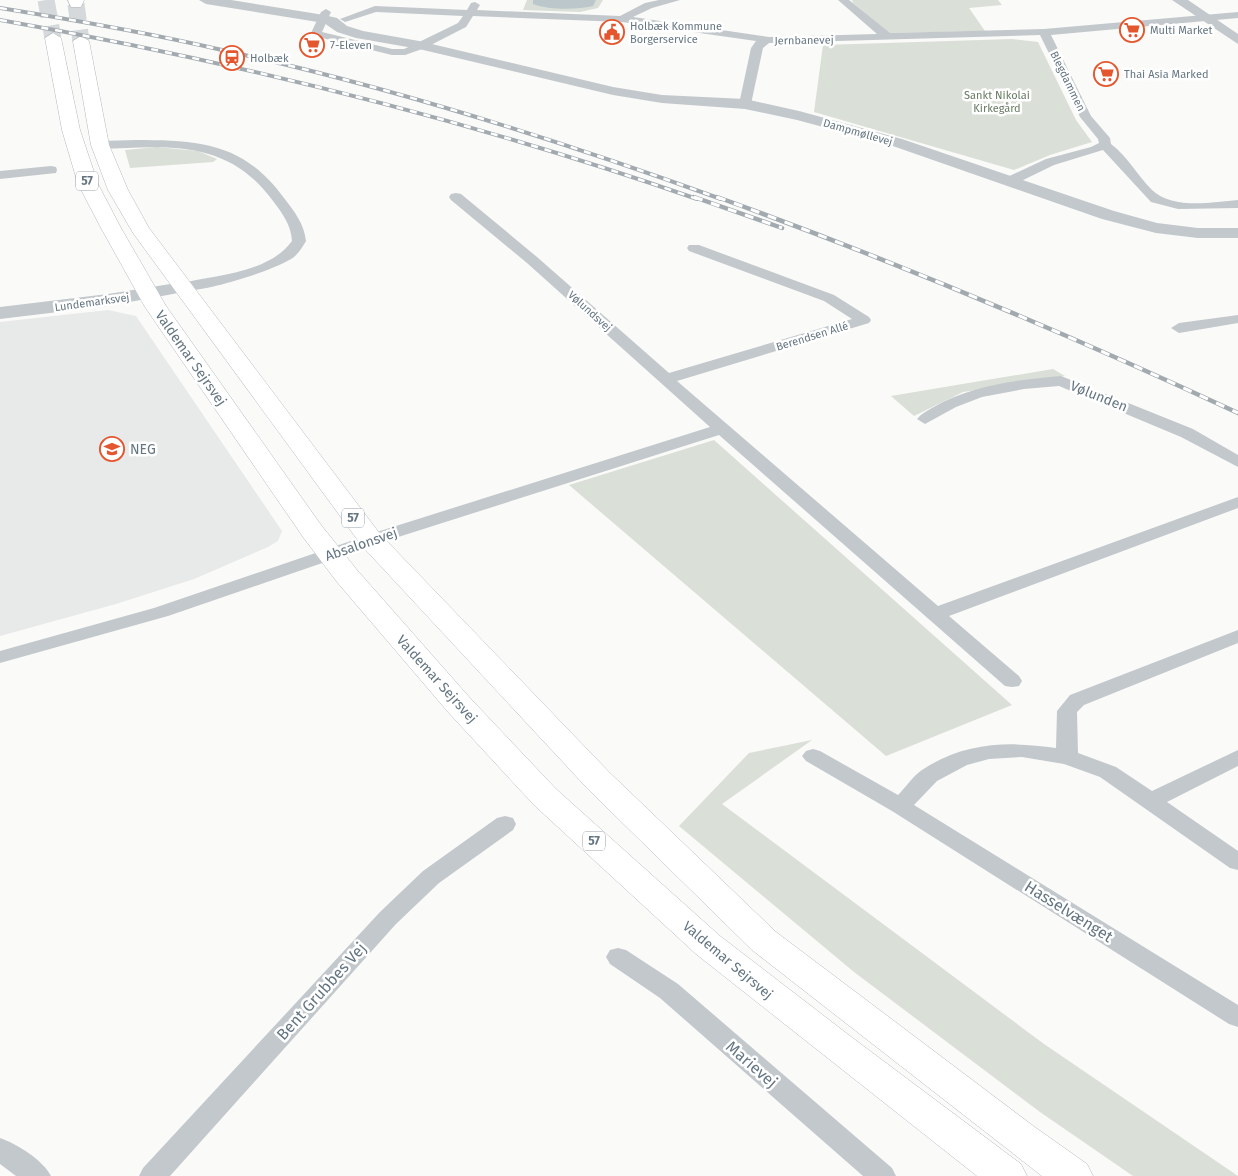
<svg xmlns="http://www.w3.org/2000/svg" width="1238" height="1176" viewBox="0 0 1238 1176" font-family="'Fira Sans',sans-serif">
<rect width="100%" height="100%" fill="#fafaf8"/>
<path fill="#e8e9e9" d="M108 310 136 316 282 531 278 541 268 547 194 579 116 604 0 636V322Z"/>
<path fill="#dadfd7" d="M527 0H603L598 8 580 12 523 10Z
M852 0H998L1002 5 969 8 985 31 889 33 853 3Z
M1012 39 1038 42 1076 120 1092 142 1050 155 1014 170 814 112 823 45Z
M157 147 198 151 217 159 213 162 130 168 125 150Z
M1053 369 1065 376 963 392 914 416 891 396Z
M714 440 1012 705 886 756 569 485Z
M812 740 722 804 1044 1044 1238 1176H1133L1040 1112 854 972 679 826 749 753Z"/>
<path fill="#bbc7cb" d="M596 0 593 6C575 10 550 10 533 4V0Z"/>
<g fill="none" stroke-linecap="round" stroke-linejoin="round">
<path stroke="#d5d9db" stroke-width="17" stroke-dasharray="17 9" stroke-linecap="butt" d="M46 0 53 38
M76 4 81 41"/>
<defs>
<path id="primary" d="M68 0H84L81 7H71Z
M53 33 61 38 80 130 98 184 121 228 166 306 321 525 357 570 470 698 556 789 720 936 854 1039 1021 1164 1027 1176H977L696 954 534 805 448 712 337 582 303 537 145 307 101 228 78 184 62 130 45 38Z
M81 36 89 41 109 145 128 190 149 228 380 534 609 772 776 932 1036 1128 1087 1164 1093 1176H1042L752 950 587 788 362 546 133 233 108 190 91 145 73 41Z"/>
</defs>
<use href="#primary" stroke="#b5babe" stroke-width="1"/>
<path fill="#c3c8cc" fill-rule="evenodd" d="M659 0H680L652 8 633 17 769 37 877 34 838 0H849L890 33 1044 29 1238 12V18L1051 35 1091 116 1110 138 1111 144C1128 157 1137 175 1152 190 1173 210 1212 202 1238 200V208L1178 209 1151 202 1103 150 1054 165 1015 184H1005L1004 181 1005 178 1046 159 1091 147 1099 143 1098 139 1080 117 1040 35 769 43 763 48 751 104 745 108 739 104 751 48 756 41 622 22 473 16 466 27 425 48 405 55H392L314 36 311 33 321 12 326 9 331 12 322 32 392 49H404L413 45 458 23 463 16 376 12 345 22 340 19 375 6 467 10 471 3 475 2 480 5 477 10 620 16 645 3Z
M136 140C200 140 244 143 284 198 295 212 304 224 306 241 303 246 299 253 294 257 276 270 199 295 178 290L176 287 178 284C214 275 268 274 292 241 291 225 283 214 273 201 228 139 169 146 100 149L94 145 100 141Z
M51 166 56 167 57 170 56 173 0 179V171Z
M456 193 461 194 537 257 669 373 852 319 824 301 689 251 687 248 689 245H699L834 295 869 317 871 320 869 323 677 381 938 606 1238 497V508L949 616 1019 676 1022 681 1019 686 1012 687 1005 686 719 435 392 539 168 616 0 663V651L154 608 380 531 710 427 527 263 451 200 449 197 451 194Z
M1238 315V323L1179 333 1171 328 1179 323Z
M1061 376 1193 429 1238 455V467L1181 437 1059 386 1024 389 982 397 956 407 925 424 917 419C921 414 927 411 932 408 971 385 1017 380 1061 376Z
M1238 630V643L1084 705 1077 712 1078 753 1116 767 1152 791 1238 750V766L1167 802 1238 851V870L1230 868 1100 777 1064 764 1022 757 989 759 967 765 937 781 914 805 1238 1005V1027L1229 1024 892 811 806 761 802 756 806 751 813 749 820 751 898 795C906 787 913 776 922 770 964 742 1009 741 1056 748L1057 711 1070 695Z
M505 816 513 818 516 824 513 830 439 883 396 924 170 1176H139L143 1168 380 912 423 871 497 818Z
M618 948 626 950 678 984 892 1168 896 1176H863L660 998 610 964 606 957 610 950Z
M0 1138C17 1144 43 1160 51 1176H16L0 1164Z"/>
<path fill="#c3c8cc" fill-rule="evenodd" d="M199 0H231L324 15 337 18 347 26 363 31 419 41 613 87 662 95 745 99 799 111 902 139 1114 211 1157 223 1198 228H1238V238H1198L1156 233 1102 219 890 145 797 120 745 109 662 103 613 95 419 49 356 38 337 32 324 23 206 4Z
M1172 0H1188L1238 34V44Z
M183 282 189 283 192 287 189 291 108 306 0 319V307L108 294Z"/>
<use href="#primary" fill="#fff" fill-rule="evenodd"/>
<defs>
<path id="rail-far1" d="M0 8C74 20 149 33 222 50 392 87 558 140 721 199
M0 20C237 62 470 120 697 199"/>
<path id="rail" d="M694 197 782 228
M717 197C894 261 1068 334 1238 413"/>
</defs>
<use href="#rail-far1" stroke="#a2aab0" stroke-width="4"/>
<use href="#rail" stroke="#a2aab0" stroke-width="4.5"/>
<use href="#rail-far1" stroke="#fff" stroke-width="2.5" stroke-dasharray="7" stroke-linecap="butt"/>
<use href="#rail" stroke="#fff" stroke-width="3" stroke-dasharray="9" stroke-linecap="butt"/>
</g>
<defs>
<symbol id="supermarket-ring" viewBox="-11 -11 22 22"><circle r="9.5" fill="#fff" stroke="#e4572e" stroke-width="1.5"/><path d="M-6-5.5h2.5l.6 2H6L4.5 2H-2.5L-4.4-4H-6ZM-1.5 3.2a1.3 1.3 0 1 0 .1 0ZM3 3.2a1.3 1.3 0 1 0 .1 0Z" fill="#e4572e"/></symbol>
<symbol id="civic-ring" viewBox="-11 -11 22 22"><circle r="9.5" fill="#fff" stroke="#e4572e" stroke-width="1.5"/><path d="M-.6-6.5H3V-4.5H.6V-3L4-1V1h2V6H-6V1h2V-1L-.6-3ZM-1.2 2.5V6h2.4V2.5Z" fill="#e4572e"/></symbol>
<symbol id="station-ring" viewBox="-11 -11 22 22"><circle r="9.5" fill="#fff" stroke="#e4572e" stroke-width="1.5"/><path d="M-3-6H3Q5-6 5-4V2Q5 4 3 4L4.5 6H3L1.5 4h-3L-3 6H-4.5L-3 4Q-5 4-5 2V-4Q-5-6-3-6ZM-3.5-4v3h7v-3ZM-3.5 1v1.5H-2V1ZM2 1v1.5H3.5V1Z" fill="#e4572e"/></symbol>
<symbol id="university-ring" viewBox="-11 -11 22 22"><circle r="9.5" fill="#fff" stroke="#e4572e" stroke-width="1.5"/><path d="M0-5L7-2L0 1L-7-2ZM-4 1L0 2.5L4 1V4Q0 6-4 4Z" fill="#e4572e"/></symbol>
</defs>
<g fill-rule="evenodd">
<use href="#supermarket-ring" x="1118" y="16" width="28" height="28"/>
<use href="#civic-ring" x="598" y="18" width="28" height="28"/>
<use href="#supermarket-ring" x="298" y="31" width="28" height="28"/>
<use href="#station-ring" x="218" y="44" width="28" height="28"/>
<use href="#supermarket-ring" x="1092" y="60" width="28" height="28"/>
<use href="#university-ring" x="98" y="435" width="28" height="28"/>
</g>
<g text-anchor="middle" stroke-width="5" stroke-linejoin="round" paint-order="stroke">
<g font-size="11" fill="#657683" stroke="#fff" text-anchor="start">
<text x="630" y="30">Holbæk Kommune<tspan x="630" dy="13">Borgerservice</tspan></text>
<text x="1150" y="34">Multi Market</text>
<text x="330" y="49">7-Eleven</text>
<text x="250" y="62">Holbæk</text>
<text x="1124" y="78">Thai Asia Marked</text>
</g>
<g font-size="11" fill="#657683" stroke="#fff">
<text transform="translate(804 40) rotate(-1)" y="4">Jernbanevej</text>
<text transform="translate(1068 81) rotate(64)" y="4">Blegdammen</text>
<text transform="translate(858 132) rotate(16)" y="4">Dampmøllevej</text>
<text transform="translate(92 302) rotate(-8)" y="4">Lundemarksvej</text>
<text transform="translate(590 311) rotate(42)" y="4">Vølundsvej</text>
<text transform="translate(812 336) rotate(-17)" y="4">Berendsen Allé</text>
</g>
<g font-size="11" fill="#687a64" stroke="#fff">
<text x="997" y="99">Sankt Nikolai<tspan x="997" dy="13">Kirkegård</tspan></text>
</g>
<g fill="#fff" stroke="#939fa8" stroke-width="1">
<rect x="76" y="171.5" width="22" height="19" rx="4"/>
<rect x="342" y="508.5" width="22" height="19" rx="4"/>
<rect x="583" y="831.5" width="22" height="19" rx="4"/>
</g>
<g font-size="12" font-weight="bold" fill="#657683">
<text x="87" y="185">57</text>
<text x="353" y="522">57</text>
<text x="594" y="845">57</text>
</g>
<g font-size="14" fill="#657683" stroke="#fff">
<text transform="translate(191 358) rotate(55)" y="5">Valdemar Sejrsvej</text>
<text transform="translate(1099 396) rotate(22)" y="5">Vølunden</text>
<text transform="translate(361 544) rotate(-19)" y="5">Absalonsvej</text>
<text transform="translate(437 679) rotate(48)" y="5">Valdemar Sejrsvej</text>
<text transform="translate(728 960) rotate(40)" y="5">Valdemar Sejrsvej</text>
</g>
<g font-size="14" fill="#657683" stroke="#fff" text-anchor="start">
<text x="130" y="454">NEG</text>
</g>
<g font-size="16" fill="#657683" stroke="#fff">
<text transform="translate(1069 911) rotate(32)" y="6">Hasselvænget</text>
<text transform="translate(321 991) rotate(-48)" y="6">Bent Grubbes Vej</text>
<text transform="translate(752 1064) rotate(41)" y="6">Marievej</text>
</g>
</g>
</svg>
